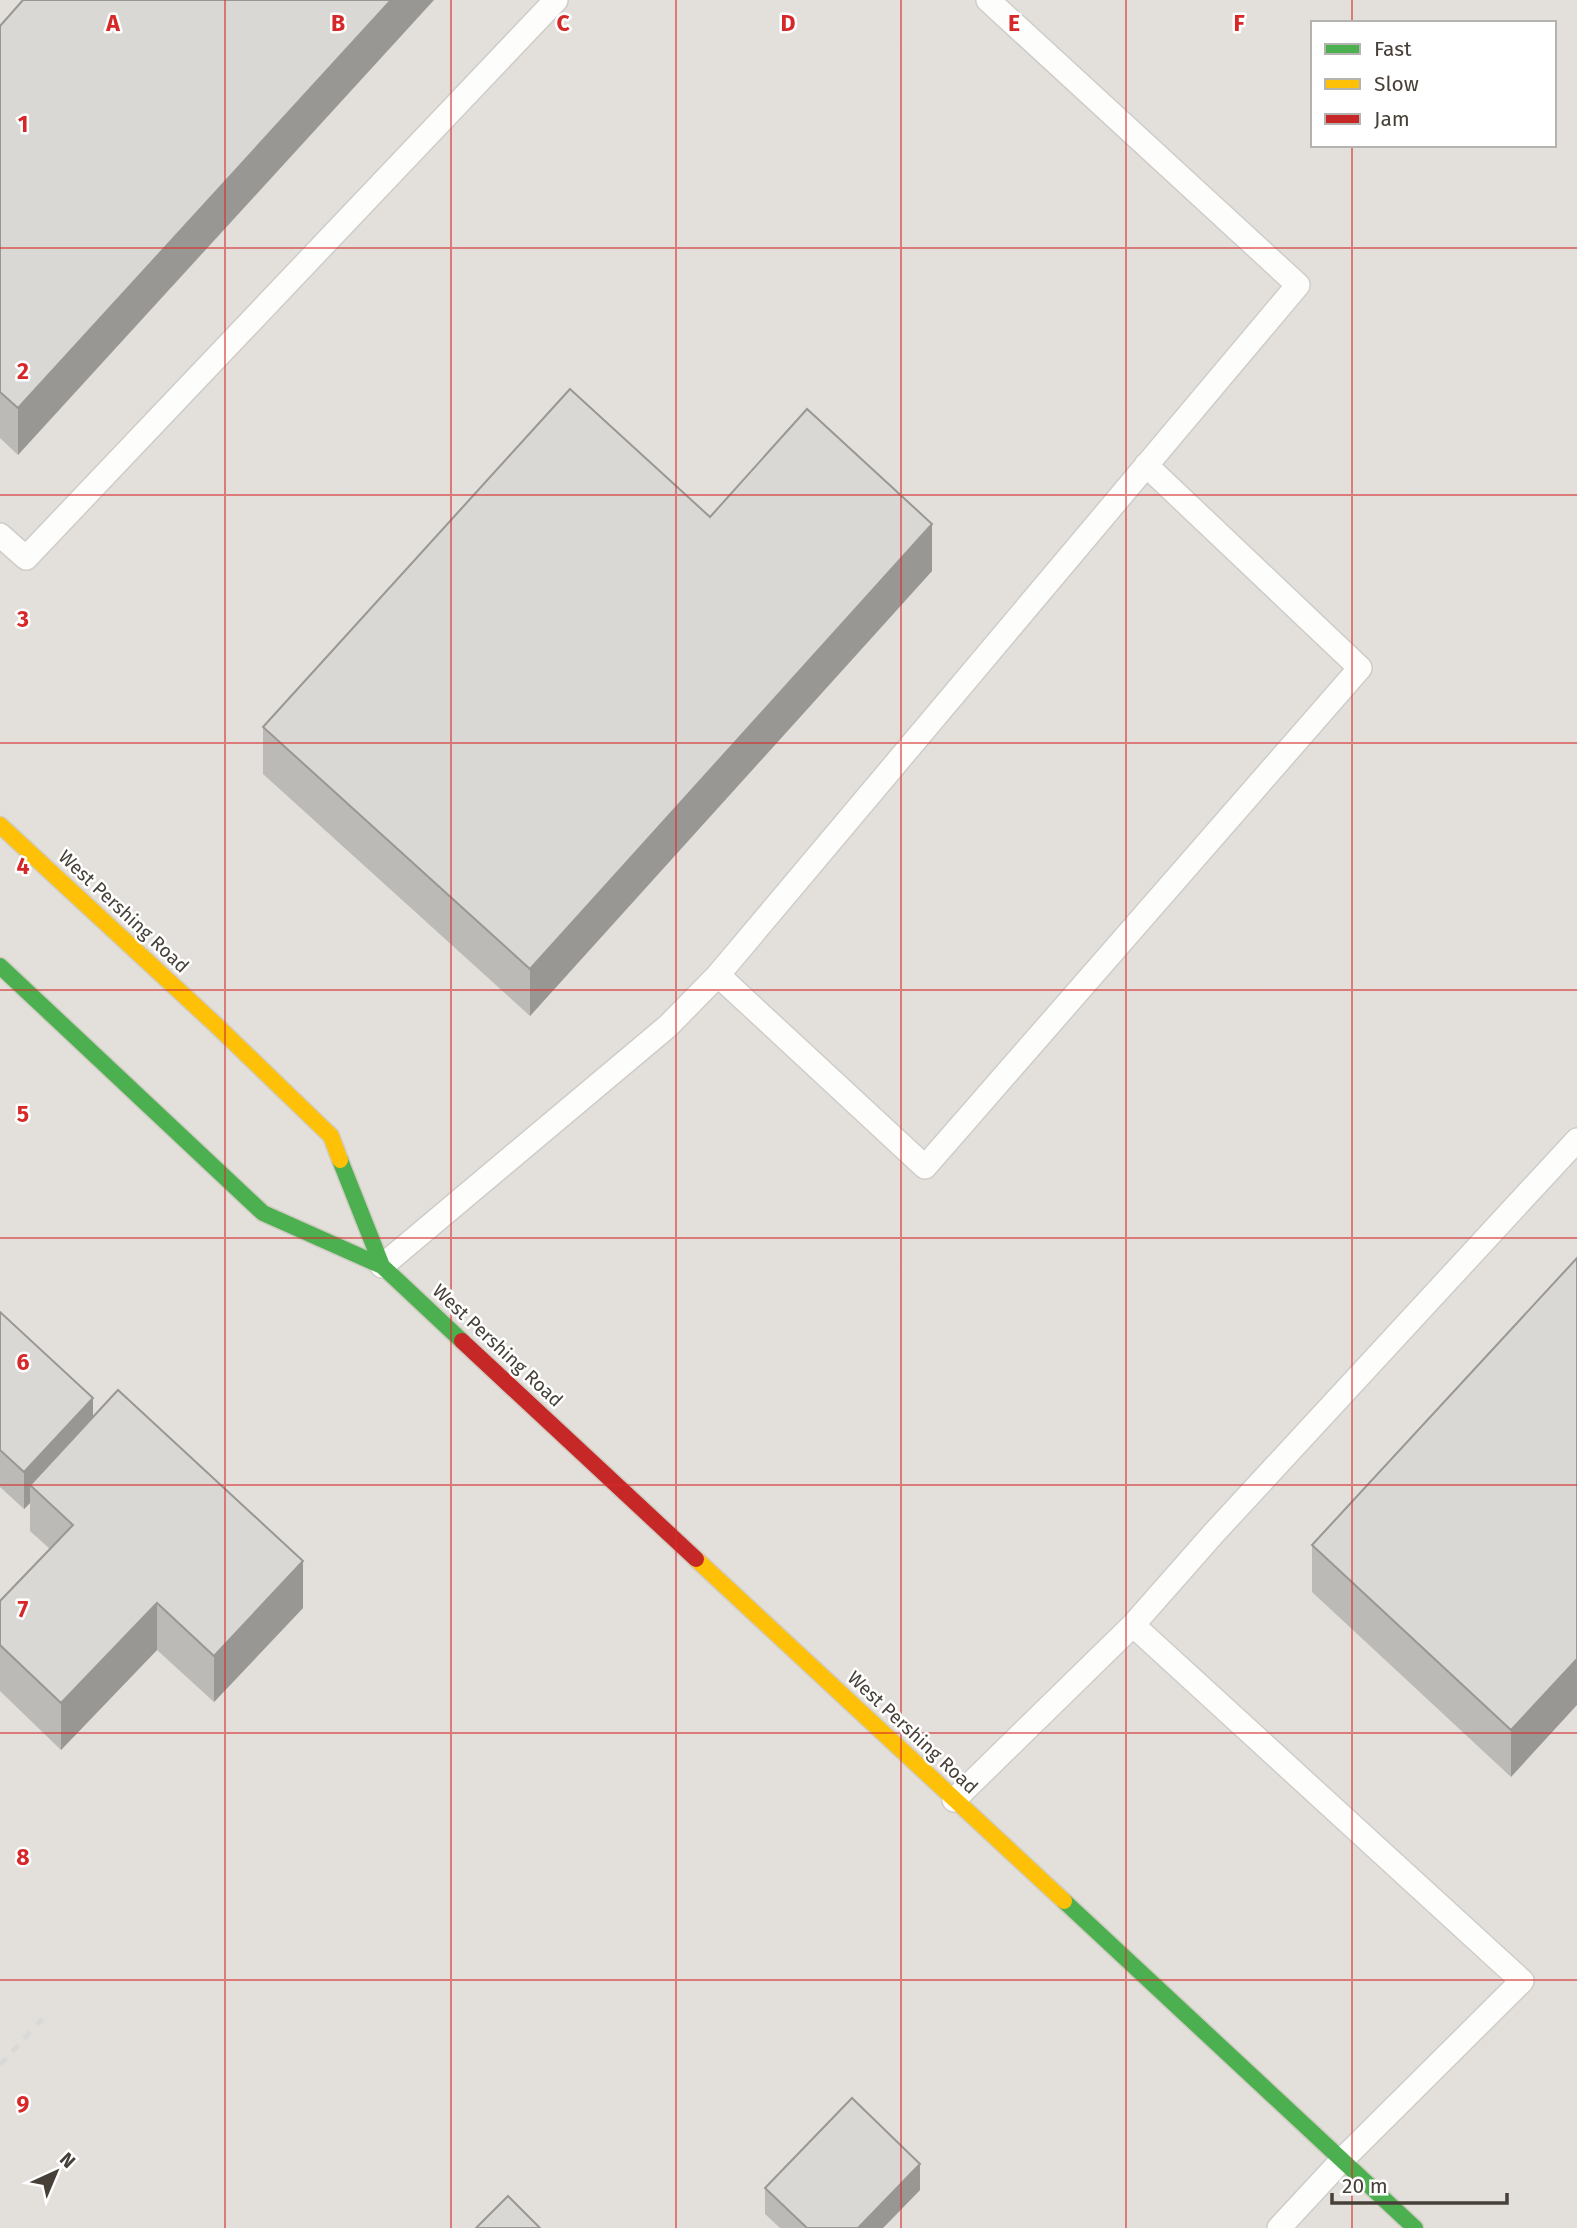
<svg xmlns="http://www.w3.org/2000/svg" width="1577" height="2228" viewBox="0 0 1577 2228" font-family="'Fira Sans',sans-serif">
<rect width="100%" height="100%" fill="#f1efeb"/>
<path fill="#e3dfdb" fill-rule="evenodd" d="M0 0H1577V2228H0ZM1313 23H1554V145H1313Z"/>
<path fill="#e3e0dc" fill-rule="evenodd" d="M901 0H1577V638ZM1313 23H1554V145H1313Z
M862 13 1192 322 1092 426 1038 380 1022 396 1059 429 940 559 966 580 1167 365 1176 366 1203 339 1521 631 1488 665 1532 705 969 1302 640 1003 699 939 667 909 812 751 787 727 940 559 811 440 714 543 268 761 174 672 786 17 824 52Z
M1577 775V1305L1295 1609 1030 1362Z
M713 1096 1577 1900V2053L1540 2094 582 1204 657 1116 683 1126Z
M1577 1705V1869L1496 1793Z"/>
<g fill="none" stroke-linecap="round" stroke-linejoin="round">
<defs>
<path id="lane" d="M0 535 26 558 556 0
M718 975 925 1167 1360 668 1146 465
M382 1266 668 1026 718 975 1298 285 988 0
M1133 1625 1522 1981 1342 2160 1279 2228
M954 1800 1133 1625 1214 1533 1577 1140"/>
<path id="fast" d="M0 966 263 1213 382 1266 462 1341
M340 1160 382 1266
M1064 1901 1415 2228"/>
<path id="slow" d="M0 825 216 1025 331 1136 340 1160
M696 1559 1064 1901"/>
<path id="jam" d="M462 1341 696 1559"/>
</defs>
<use href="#lane" stroke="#cfcdc9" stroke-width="26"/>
<use href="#fast" stroke="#d0ccc2" stroke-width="19"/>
<use href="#slow" stroke="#d0ccc2" stroke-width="19"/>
<use href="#jam" stroke="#d0ccc2" stroke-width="19"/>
<use href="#lane" stroke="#fdfdfc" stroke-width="23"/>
<use href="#fast" stroke="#4caf50" stroke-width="16"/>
<use href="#slow" stroke="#ffc107" stroke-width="16"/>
<use href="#jam" stroke="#c62828" stroke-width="16"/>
<path stroke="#d9d9d8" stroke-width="5" stroke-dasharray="9 9" stroke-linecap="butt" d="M0 2065 46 2015"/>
</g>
<path fill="#bbbab6" d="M23 0 18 455 0 438V26Z
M710 517 932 571 530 1016 263 774V727Z
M1577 1258 1511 1777 1312 1592V1545Z
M0 1312 93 1418 303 1608 214 1702 157 1650 61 1750 0 1691V1601L50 1549 30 1531V1503L24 1509 0 1487Z
M765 2188 920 2190 883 2228H780L765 2214Z"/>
<path fill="#999794" d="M391 0H434L18 455V408Z
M932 524V571L530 1016V969Z
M93 1398V1435L30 1485V1503L24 1509V1472Z
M303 1561V1608L214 1702V1656Z
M157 1603V1650L61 1750V1703Z
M1577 1659V1705L1511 1777V1730Z
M920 2164V2190L883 2228H858Z"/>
<path fill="#dad8d4" stroke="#999794" stroke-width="2" d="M23 0H391L18 408 0 392V26Z
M570 389 710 517 807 409 932 524 530 969 263 727Z
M1577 1258V1659L1511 1730 1312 1545Z
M0 1312 93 1398 24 1472 0 1450Z
M118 1390 303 1561 214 1656 157 1603 61 1703 0 1645V1601L73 1525 30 1485Z
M852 2098 920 2164 858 2228H807L765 2188Z
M508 2196 540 2228H476Z"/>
<path fill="none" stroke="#d62828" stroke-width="2" stroke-opacity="0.55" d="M225 0V2228M451 0V2228M676 0V2228M901 0V2228M1126 0V2228M1352 0V23M1352 145V2228M0 248H1577M0 495H1577M0 743H1577M0 990H1577M0 1238H1577M0 1485H1577M0 1733H1577M0 1980H1577"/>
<g text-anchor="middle" stroke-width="5" stroke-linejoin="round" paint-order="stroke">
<g font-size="19" fill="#474038" stroke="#fff">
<text transform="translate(124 911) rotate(43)" y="7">West Pershing Road</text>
<text transform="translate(498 1345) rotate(43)" y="7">West Pershing Road</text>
<text transform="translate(913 1732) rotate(43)" y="7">West Pershing Road</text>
</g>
</g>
<g font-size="23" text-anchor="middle" font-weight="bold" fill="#d62828" stroke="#fff" stroke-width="5" stroke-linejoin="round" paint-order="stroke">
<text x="113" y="31">A</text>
<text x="338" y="31">B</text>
<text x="563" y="31">C</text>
<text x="788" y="31">D</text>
<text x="1014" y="31">E</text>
<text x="1239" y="31">F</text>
<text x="23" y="132">1</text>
<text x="23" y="379">2</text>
<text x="23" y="627">3</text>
<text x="23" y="874">4</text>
<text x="23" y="1122">5</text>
<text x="23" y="1370">6</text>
<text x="23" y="1617">7</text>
<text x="23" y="1865">8</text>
<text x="23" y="2112">9</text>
</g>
<rect x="1311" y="21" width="245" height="126" fill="#ffffff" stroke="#b5b3af" stroke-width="2"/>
<rect x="1325" y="44" width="35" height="10" fill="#4caf50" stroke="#b5b3af" stroke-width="2"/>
<text x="1374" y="56" font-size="21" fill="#474038">Fast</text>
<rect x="1325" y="79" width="35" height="10" fill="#ffc107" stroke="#b5b3af" stroke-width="2"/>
<text x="1374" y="91" font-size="21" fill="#474038">Slow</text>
<rect x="1325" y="114" width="35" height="10" fill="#c62828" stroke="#b5b3af" stroke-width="2"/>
<text x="1374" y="126" font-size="21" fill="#474038">Jam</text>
<g transform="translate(56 2172) rotate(44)" stroke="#ffffff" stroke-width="5" paint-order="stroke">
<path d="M0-5L12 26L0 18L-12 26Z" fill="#474038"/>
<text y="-10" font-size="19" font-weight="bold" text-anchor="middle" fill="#474038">N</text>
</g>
<path d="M1332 2193v10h175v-10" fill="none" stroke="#474038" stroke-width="3.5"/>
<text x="1342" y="2193" font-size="21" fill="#474038" stroke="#ffffff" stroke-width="5" paint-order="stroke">20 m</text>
</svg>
